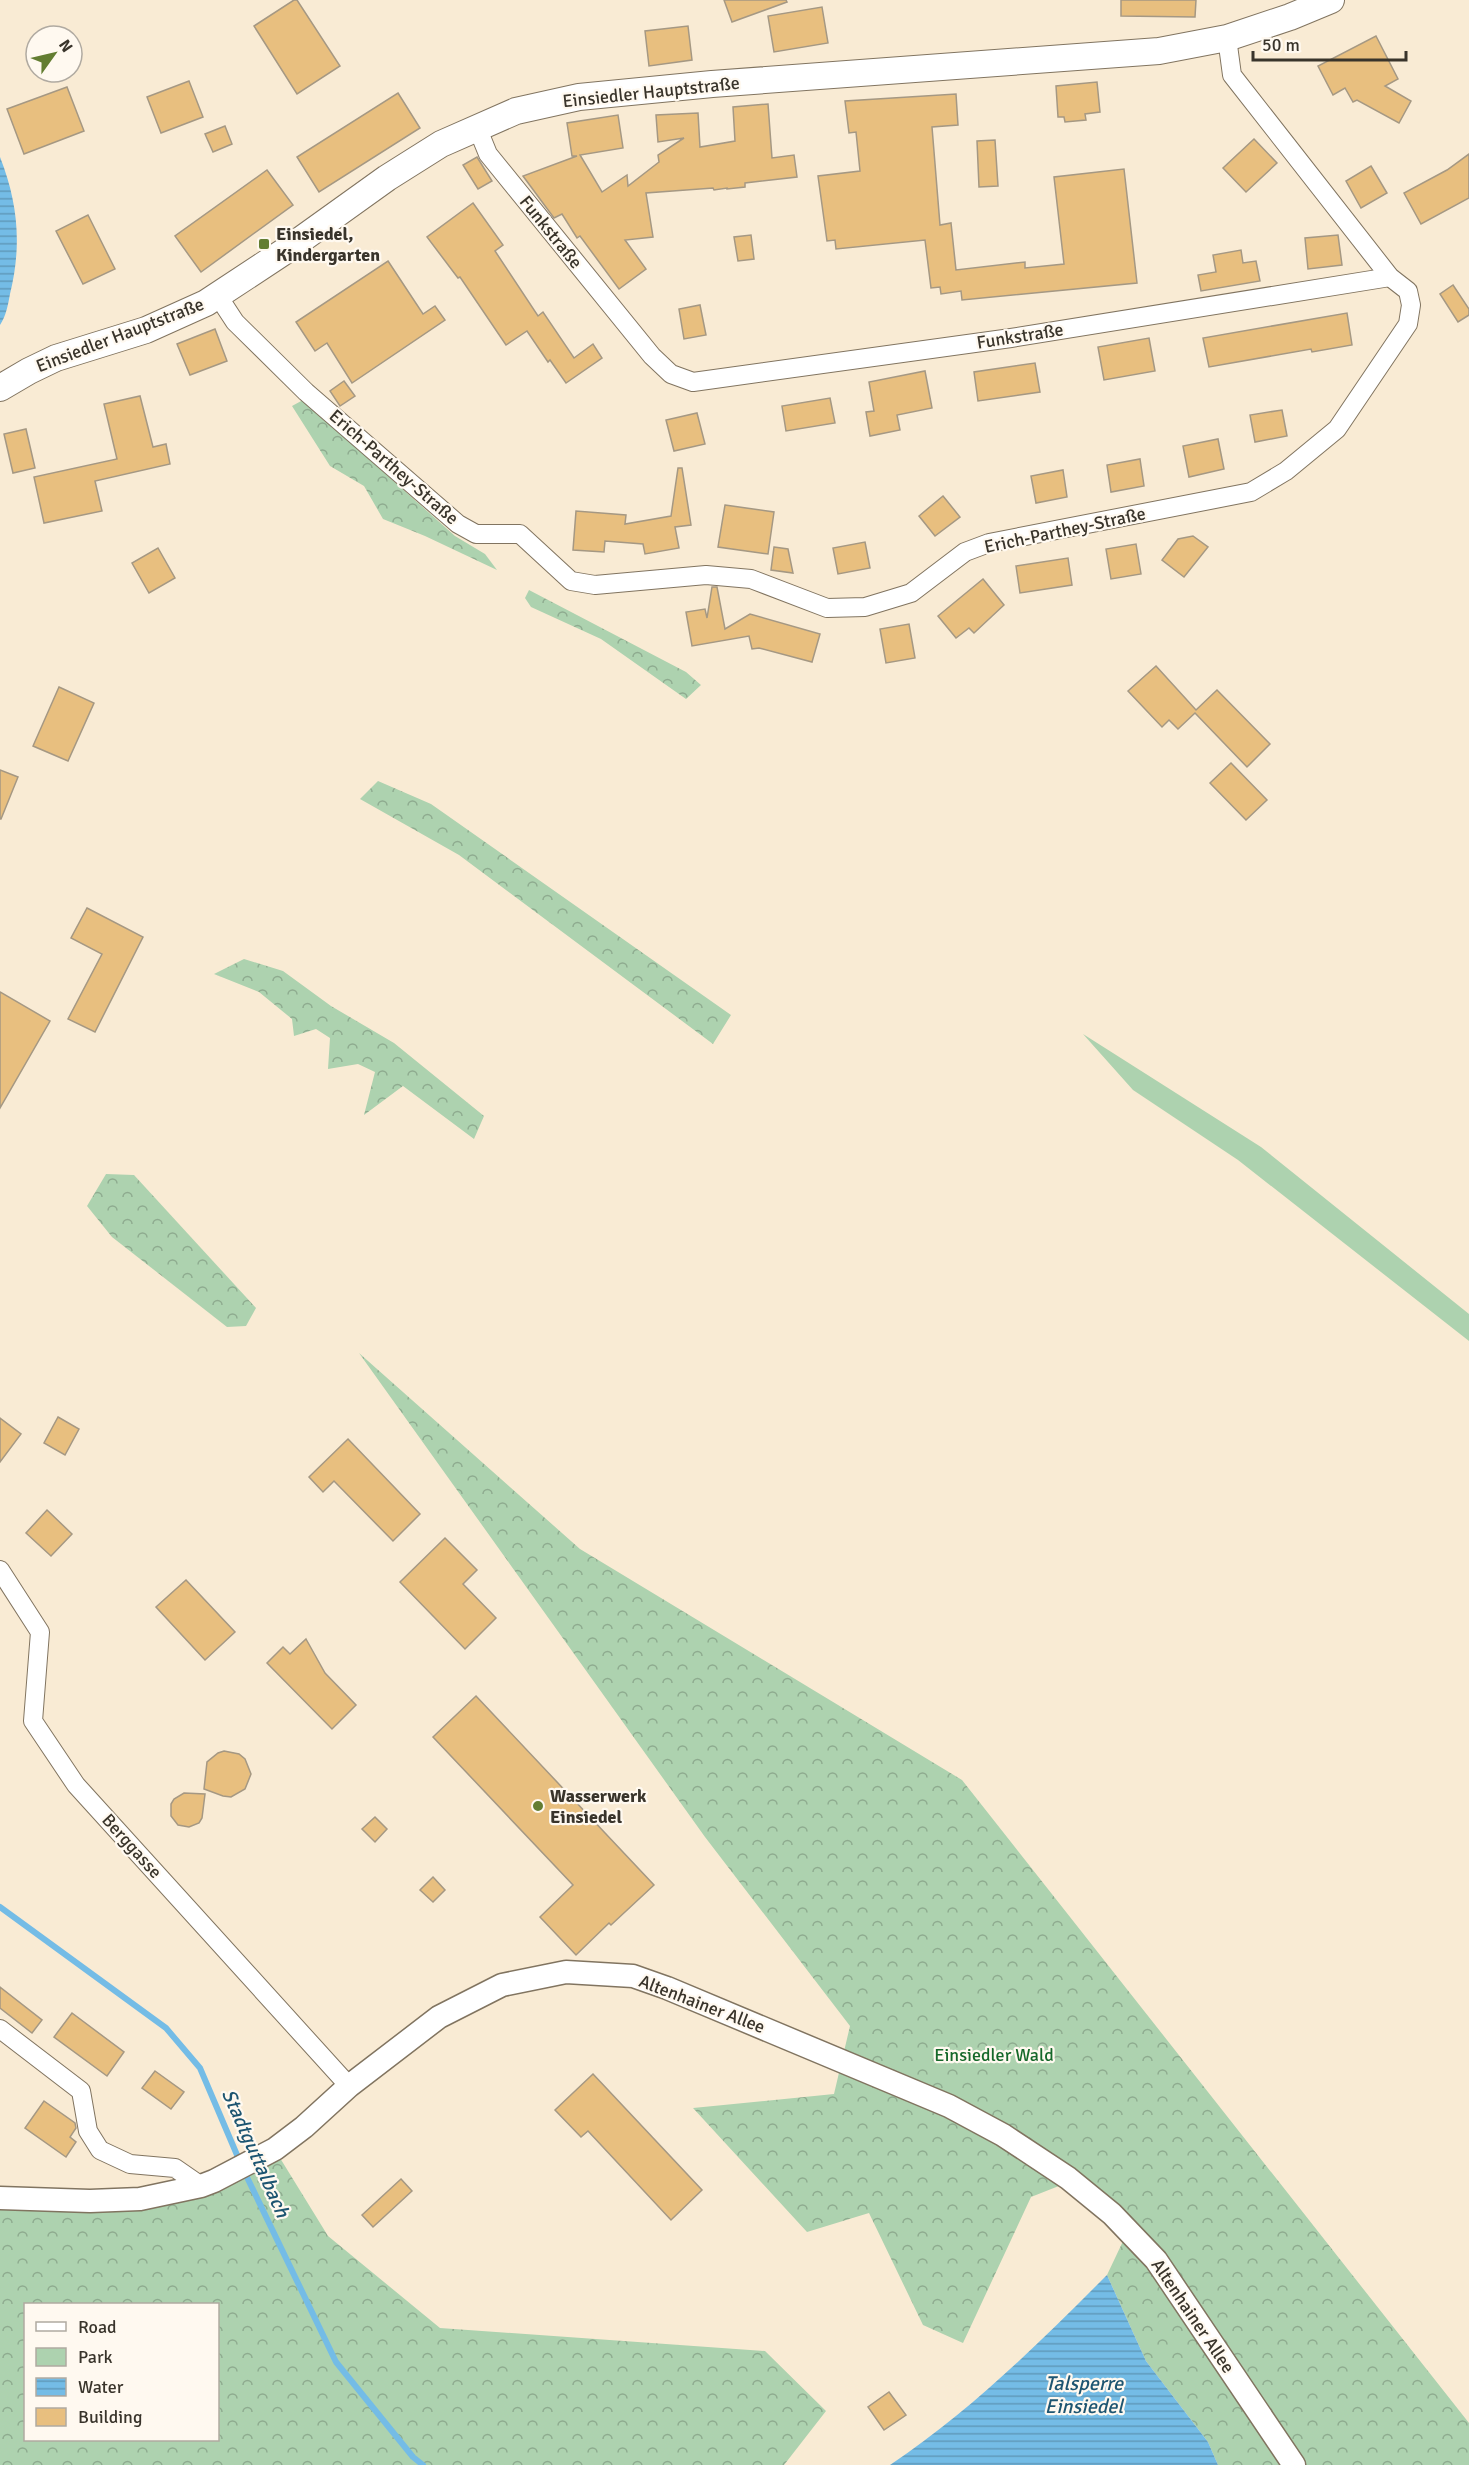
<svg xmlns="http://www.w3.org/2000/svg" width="1469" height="2465" font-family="Signika,sans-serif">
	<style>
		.green { fill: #add2af }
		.forest { fill: url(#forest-crowns); fill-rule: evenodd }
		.water { fill: url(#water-rules) }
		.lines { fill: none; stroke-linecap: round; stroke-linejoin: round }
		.stream { stroke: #74bce6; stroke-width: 6 }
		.building { fill: #e8bf7f; stroke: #a59883; stroke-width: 1.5 }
		.minor-casing { stroke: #817460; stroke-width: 20 }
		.tertiary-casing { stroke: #817460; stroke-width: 25 }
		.secondary-casing { stroke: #817460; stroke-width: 28 }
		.minor { stroke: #fff; stroke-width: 18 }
		.tertiary { stroke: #fff; stroke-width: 22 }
		.secondary { stroke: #fff; stroke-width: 26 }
		.poi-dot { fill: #637d31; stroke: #fff9f0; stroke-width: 2 }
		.labels { text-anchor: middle; stroke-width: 4.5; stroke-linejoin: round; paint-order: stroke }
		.street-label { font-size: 18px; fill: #39342b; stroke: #fff9f0 }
		.poi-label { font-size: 18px; font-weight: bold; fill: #39342b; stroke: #fff9f0; text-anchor: start }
		.park-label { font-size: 18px; fill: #156829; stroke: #fff9f0 }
		.water-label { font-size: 20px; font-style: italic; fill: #1d5571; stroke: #fff9f0 }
	</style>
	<defs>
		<pattern id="forest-crowns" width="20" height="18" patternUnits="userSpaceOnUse" patternTransform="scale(1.5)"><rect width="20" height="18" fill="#add2af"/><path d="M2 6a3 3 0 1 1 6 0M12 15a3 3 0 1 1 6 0" fill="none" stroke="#8eab8f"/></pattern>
		<pattern id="water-rules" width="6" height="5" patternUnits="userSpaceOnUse" patternTransform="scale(1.5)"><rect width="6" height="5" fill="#74bce6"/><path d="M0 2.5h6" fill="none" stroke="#609abb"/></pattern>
	</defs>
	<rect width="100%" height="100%" fill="#f9ebd4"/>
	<polygon class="green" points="1083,1034 1261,1147 1469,1314 1469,1341 1238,1160 1133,1090"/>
	<g class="forest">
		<polygon points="303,400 455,536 485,554 497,570 425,536 383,519 364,486 330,466 292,406"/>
		<polygon points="529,590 686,672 701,685 686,699 601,639 531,607 525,598"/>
		<polygon points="378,781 431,804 731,1015 713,1044 459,855 360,799"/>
		<polygon points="244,959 283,971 331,1006 394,1043 484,1116 474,1139 403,1086 364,1115 375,1072 358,1064 328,1069 330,1038 316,1029 294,1036 292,1019 259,992 214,974"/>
		<polygon points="106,1174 134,1175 256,1308 246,1326 227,1327 112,1237 87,1206"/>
		<polygon points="359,1353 580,1549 962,1780 1469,2423 1469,2465 1218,2465 1208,2442 1146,2361 1107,2275 1125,2237 1074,2180 1031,2197 963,2343 923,2325 869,2213 807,2232 693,2108 834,2094 850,2026 705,1837"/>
		<path d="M 280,2158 L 328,2236 L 440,2328 L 765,2351 L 826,2411 L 784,2465 L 0,2465 L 0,2203 L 86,2204 ZM 26,2304 L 218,2304 L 218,2440 L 26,2440 Z"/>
	</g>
	<g class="water">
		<path d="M 0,157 C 18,203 22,245 10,294 C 8,305 6,316 0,325 Z"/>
		<path d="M 1107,2275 L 1146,2361 L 1208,2442 L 1218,2465 L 890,2465 C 971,2411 1039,2343 1107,2275 Z"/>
	</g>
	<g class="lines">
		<g class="stream">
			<polyline points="0,1907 166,2028 200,2068 240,2162"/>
			<polyline points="244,2171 336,2362 413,2457 423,2465"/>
		</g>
	</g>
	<g class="building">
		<polygon points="294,0 297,0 340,66 297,94 254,26"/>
		<polygon points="724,0 786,0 787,2 732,22"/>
		<polygon points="1121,0 1196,0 1195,17 1121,16"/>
		<polygon points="822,7 828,43 774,52 768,16"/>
		<polygon points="688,26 692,60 649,66 645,31"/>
		<polygon points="1376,36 1398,79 1385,86 1411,101 1399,123 1357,100 1353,102 1345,88 1333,95 1318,66"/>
		<polygon points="189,81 203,117 161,133 147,97"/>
		<polygon points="1097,82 1100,112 1085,114 1086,120 1065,122 1064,117 1058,117 1056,86"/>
		<polygon points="67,87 84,131 24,154 7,109"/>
		<polygon points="398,93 420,128 319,192 297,157"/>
		<polygon points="956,94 958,125 932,127 940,225 951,223 956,270 1025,262 1025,268 1064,264 1054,177 1124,169 1137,283 962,300 961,291 941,294 940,287 931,288 925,240 836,249 835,240 827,241 818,176 860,171 856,132 849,133 845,101"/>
		<polygon points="768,104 772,158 794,155 797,177 745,183 745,187 727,189 727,188 714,190 713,188 646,193 653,237 625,240 646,269 619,289 580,236 577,238 562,214 554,218 523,176 577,156 572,156 567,123 618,115 623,148 580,155 602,192 627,175 628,186 659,162 658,155 684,138 658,142 656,115 698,113 700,147 735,141 733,107"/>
		<polygon points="225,126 232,144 213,152 205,134"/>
		<polygon points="1254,139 1277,163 1246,192 1223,168"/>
		<polygon points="995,140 998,186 979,187 977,141"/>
		<polygon points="1469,154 1469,198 1421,224 1404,193 1447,170"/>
		<polygon points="477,157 492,181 478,189 463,165"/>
		<polygon points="1371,166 1387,193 1361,208 1346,181"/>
		<polygon points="267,170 293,205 201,272 175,236"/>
		<polygon points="473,203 503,245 495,251 538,316 543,312 574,358 593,344 602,358 566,383 550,360 548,362 527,331 506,345 460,277 458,278 427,237"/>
		<polygon points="88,215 115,269 83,284 56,231"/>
		<polygon points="751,235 754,259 738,261 734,237"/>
		<polygon points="1338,235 1342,265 1308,269 1305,238"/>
		<polygon points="1241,250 1243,263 1256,261 1260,281 1201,291 1198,275 1216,272 1213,255"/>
		<polygon points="388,261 423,314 435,306 445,320 352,383 327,343 315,351 296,322"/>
		<polygon points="1453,285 1469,309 1469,315 1458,322 1440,294"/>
		<polygon points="700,305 706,335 684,339 679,309"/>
		<polygon points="1347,313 1352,345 1312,352 1311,349 1209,367 1203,338"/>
		<polygon points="215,329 227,361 190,375 177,344"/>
		<polygon points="1149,338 1155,371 1104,380 1098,347"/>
		<polygon points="1035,363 1040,392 978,401 974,372"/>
		<polygon points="925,371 932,408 897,415 900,430 870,436 866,412 874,411 869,382"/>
		<polygon points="344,381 355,396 340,406 330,391"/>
		<polygon points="140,396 153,447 166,444 170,464 95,481 102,511 44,523 34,477 117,459 104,404"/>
		<polygon points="830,398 835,423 786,431 782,406"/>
		<polygon points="1282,410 1287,436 1255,442 1250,415"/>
		<polygon points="697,413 705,444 674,451 666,420"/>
		<polygon points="26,429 35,468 13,473 4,434"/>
		<polygon points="1218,439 1224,469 1189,477 1183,446"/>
		<polygon points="1140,459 1144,486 1111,492 1107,465"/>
		<polygon points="678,468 682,468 691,525 675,527 679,548 645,554 643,544 605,541 604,552 573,550 576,511 626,515 625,524 671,516"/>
		<polygon points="1063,470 1067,497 1036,503 1031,476"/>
		<polygon points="943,496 960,517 935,536 919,516"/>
		<polygon points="725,505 774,512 768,554 718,547"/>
		<polygon points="1193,536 1208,547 1184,577 1162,560 1178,539"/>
		<polygon points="865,542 870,568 838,574 833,548"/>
		<polygon points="1136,544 1141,574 1111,579 1106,549"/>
		<polygon points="774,547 788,549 793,573 771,570"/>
		<polygon points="158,548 175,578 149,593 132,563"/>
		<polygon points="1068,558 1072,585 1020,593 1016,566"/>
		<polygon points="983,579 1004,605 974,633 969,628 956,638 938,616"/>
		<polygon points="712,587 717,587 725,629 750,614 820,634 812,662 759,648 752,649 749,636 692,646 686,612 705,609 707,618"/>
		<polygon points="909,624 915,658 886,663 880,629"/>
		<polygon points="1156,666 1196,710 1217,690 1270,744 1247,767 1195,713 1178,729 1169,720 1162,727 1128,691"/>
		<polygon points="59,687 94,703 68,761 33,746"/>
		<polygon points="1231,763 1267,800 1246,820 1210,783"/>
		<polygon points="0,770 18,777 1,819 0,819"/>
		<polygon points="87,908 143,937 95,1032 68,1019 102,954 71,938"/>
		<polygon points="0,992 50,1021 0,1108"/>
		<polygon points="58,1417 79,1429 65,1455 44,1443"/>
		<polygon points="0,1418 21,1434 0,1462"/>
		<polygon points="348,1439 420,1514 393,1541 334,1481 323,1492 309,1477"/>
		<polygon points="47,1510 72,1534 51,1556 26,1533"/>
		<polygon points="445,1538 477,1570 463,1584 496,1618 465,1649 400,1582"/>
		<polygon points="186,1580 235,1632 205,1660 156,1607"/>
		<polygon points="306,1639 325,1673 356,1705 332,1729 267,1663 283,1647 290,1654"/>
		<polygon points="476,1696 654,1885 611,1925 609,1923 576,1955 540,1917 573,1885 433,1737"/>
		<polygon points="224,1751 239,1754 245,1759 251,1774 245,1789 231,1797 223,1796 204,1789 207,1762 218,1753"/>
		<polygon points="184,1793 205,1794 202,1818 199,1823 189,1827 178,1825 171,1816 171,1804 174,1799"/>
		<polygon points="375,1817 387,1829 375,1842 362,1829"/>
		<polygon points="433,1877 445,1890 433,1902 420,1890"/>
		<polygon points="0,1987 42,2020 32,2033 0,2008"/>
		<polygon points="72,2013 124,2052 107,2076 54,2037"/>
		<polygon points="155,2071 184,2092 171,2109 142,2088"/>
		<polygon points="593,2074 702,2190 671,2220 588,2131 581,2137 555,2110"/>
		<polygon points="44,2101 75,2123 76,2128 70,2137 76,2142 66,2157 25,2128"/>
		<polygon points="401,2179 412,2191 373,2227 362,2215"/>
		<polygon points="889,2392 906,2415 884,2430 868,2407"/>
	</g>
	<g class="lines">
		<defs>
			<g id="minor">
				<polyline points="477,127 488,154 652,356 671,374 693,382 1011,338 1390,277"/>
				<polyline points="218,296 235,322 306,392 458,524 476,534 520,534 571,581 595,585 706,575 751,579 827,608 865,607 911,593 965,552 989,543 1251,492 1286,471 1337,429 1408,324 1411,305 1408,291 1390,277 1232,75 1227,38"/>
				<polyline points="0,1570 40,1632 33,1721 76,1785 349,2086"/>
				<polyline points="0,2029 81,2091 88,2131 100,2150 130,2164 175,2168 201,2186"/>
			</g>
			<polyline id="tertiary" points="0,2198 90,2201 140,2199 201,2186 214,2181 275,2149 304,2127 349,2086 439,2017 502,1985 566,1972 633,1976 667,1988 949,2106 1003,2135 1068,2178 1112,2214 1156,2260 1294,2465"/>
			<polyline id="secondary" points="0,388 29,371 56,358 146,330 206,303 288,249 387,178 441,144 516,111 579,97 712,84 1159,51 1227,38 1290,17 1331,0"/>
		</defs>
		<use href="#minor" class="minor-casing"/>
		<use href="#tertiary" class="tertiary-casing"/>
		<use href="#secondary" class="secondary-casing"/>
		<use href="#minor" class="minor"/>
		<use href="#tertiary" class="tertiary"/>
		<use href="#secondary" class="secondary"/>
	</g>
	<g class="poi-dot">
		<rect x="258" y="238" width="12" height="12" rx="3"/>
		<circle cx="538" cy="1806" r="6"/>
	</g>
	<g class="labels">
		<g class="street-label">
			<text transform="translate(651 92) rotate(-6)" y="6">Einsiedler Hauptstraße</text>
			<text transform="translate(551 232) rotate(51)" y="6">Funkstraße</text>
			<text transform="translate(120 335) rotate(-21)" y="6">Einsiedler Hauptstraße</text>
			<text transform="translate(1020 336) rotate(-9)" y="6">Funkstraße</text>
			<text transform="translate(394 467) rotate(41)" y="6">Erich-Parthey-Straße</text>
			<text transform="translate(1065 530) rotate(-12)" y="6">Erich-Parthey-Straße</text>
			<text transform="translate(132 1846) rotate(48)" y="6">Berggasse</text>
			<text transform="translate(702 2004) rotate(21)" y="6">Altenhainer Allee</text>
			<text transform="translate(1193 2316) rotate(56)" y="6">Altenhainer Allee</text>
		</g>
		<g class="poi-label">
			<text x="276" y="240">Einsiedel,<tspan x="276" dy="21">Kindergarten</tspan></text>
			<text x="550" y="1802">Wasserwerk<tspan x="550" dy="21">Einsiedel</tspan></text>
		</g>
		<g class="park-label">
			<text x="994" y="2061">Einsiedler Wald</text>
		</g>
		<g class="water-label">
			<text transform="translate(256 2153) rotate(66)" y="7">Stadtguttalbach</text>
			<text x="1084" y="2390">Talsperre<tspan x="1084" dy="23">Einsiedel</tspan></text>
		</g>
	</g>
	<rect x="24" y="2303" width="195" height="138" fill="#fff9f0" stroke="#b0aaa1" stroke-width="1.5"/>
	<rect x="36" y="2322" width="30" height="9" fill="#ffffff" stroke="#b0aaa1" stroke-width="1.5"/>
	<text x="78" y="2333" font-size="18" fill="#39342b">Road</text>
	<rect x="36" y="2348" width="30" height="18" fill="#add2af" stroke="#b0aaa1" stroke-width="1.5"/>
	<text x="78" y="2363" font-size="18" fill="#39342b">Park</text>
	<rect x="36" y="2378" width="30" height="18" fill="url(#water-rules)" stroke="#b0aaa1" stroke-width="1.5"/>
	<text x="78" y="2393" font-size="18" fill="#39342b">Water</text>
	<rect x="36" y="2408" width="30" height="18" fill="#e8bf7f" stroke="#b0aaa1" stroke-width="1.5"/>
	<text x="78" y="2423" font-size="18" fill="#39342b">Building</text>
	<g transform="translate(54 54) rotate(56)"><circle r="28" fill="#fff9f0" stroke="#b0aaa1" stroke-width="1.5"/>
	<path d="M0-4.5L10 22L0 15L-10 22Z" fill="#637d31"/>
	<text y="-9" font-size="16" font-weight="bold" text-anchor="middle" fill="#39342b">N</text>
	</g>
	<path d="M1253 51v9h153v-9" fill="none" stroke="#39342b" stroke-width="3"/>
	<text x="1262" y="51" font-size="18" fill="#39342b" stroke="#fff9f0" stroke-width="4.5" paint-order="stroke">50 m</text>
</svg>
